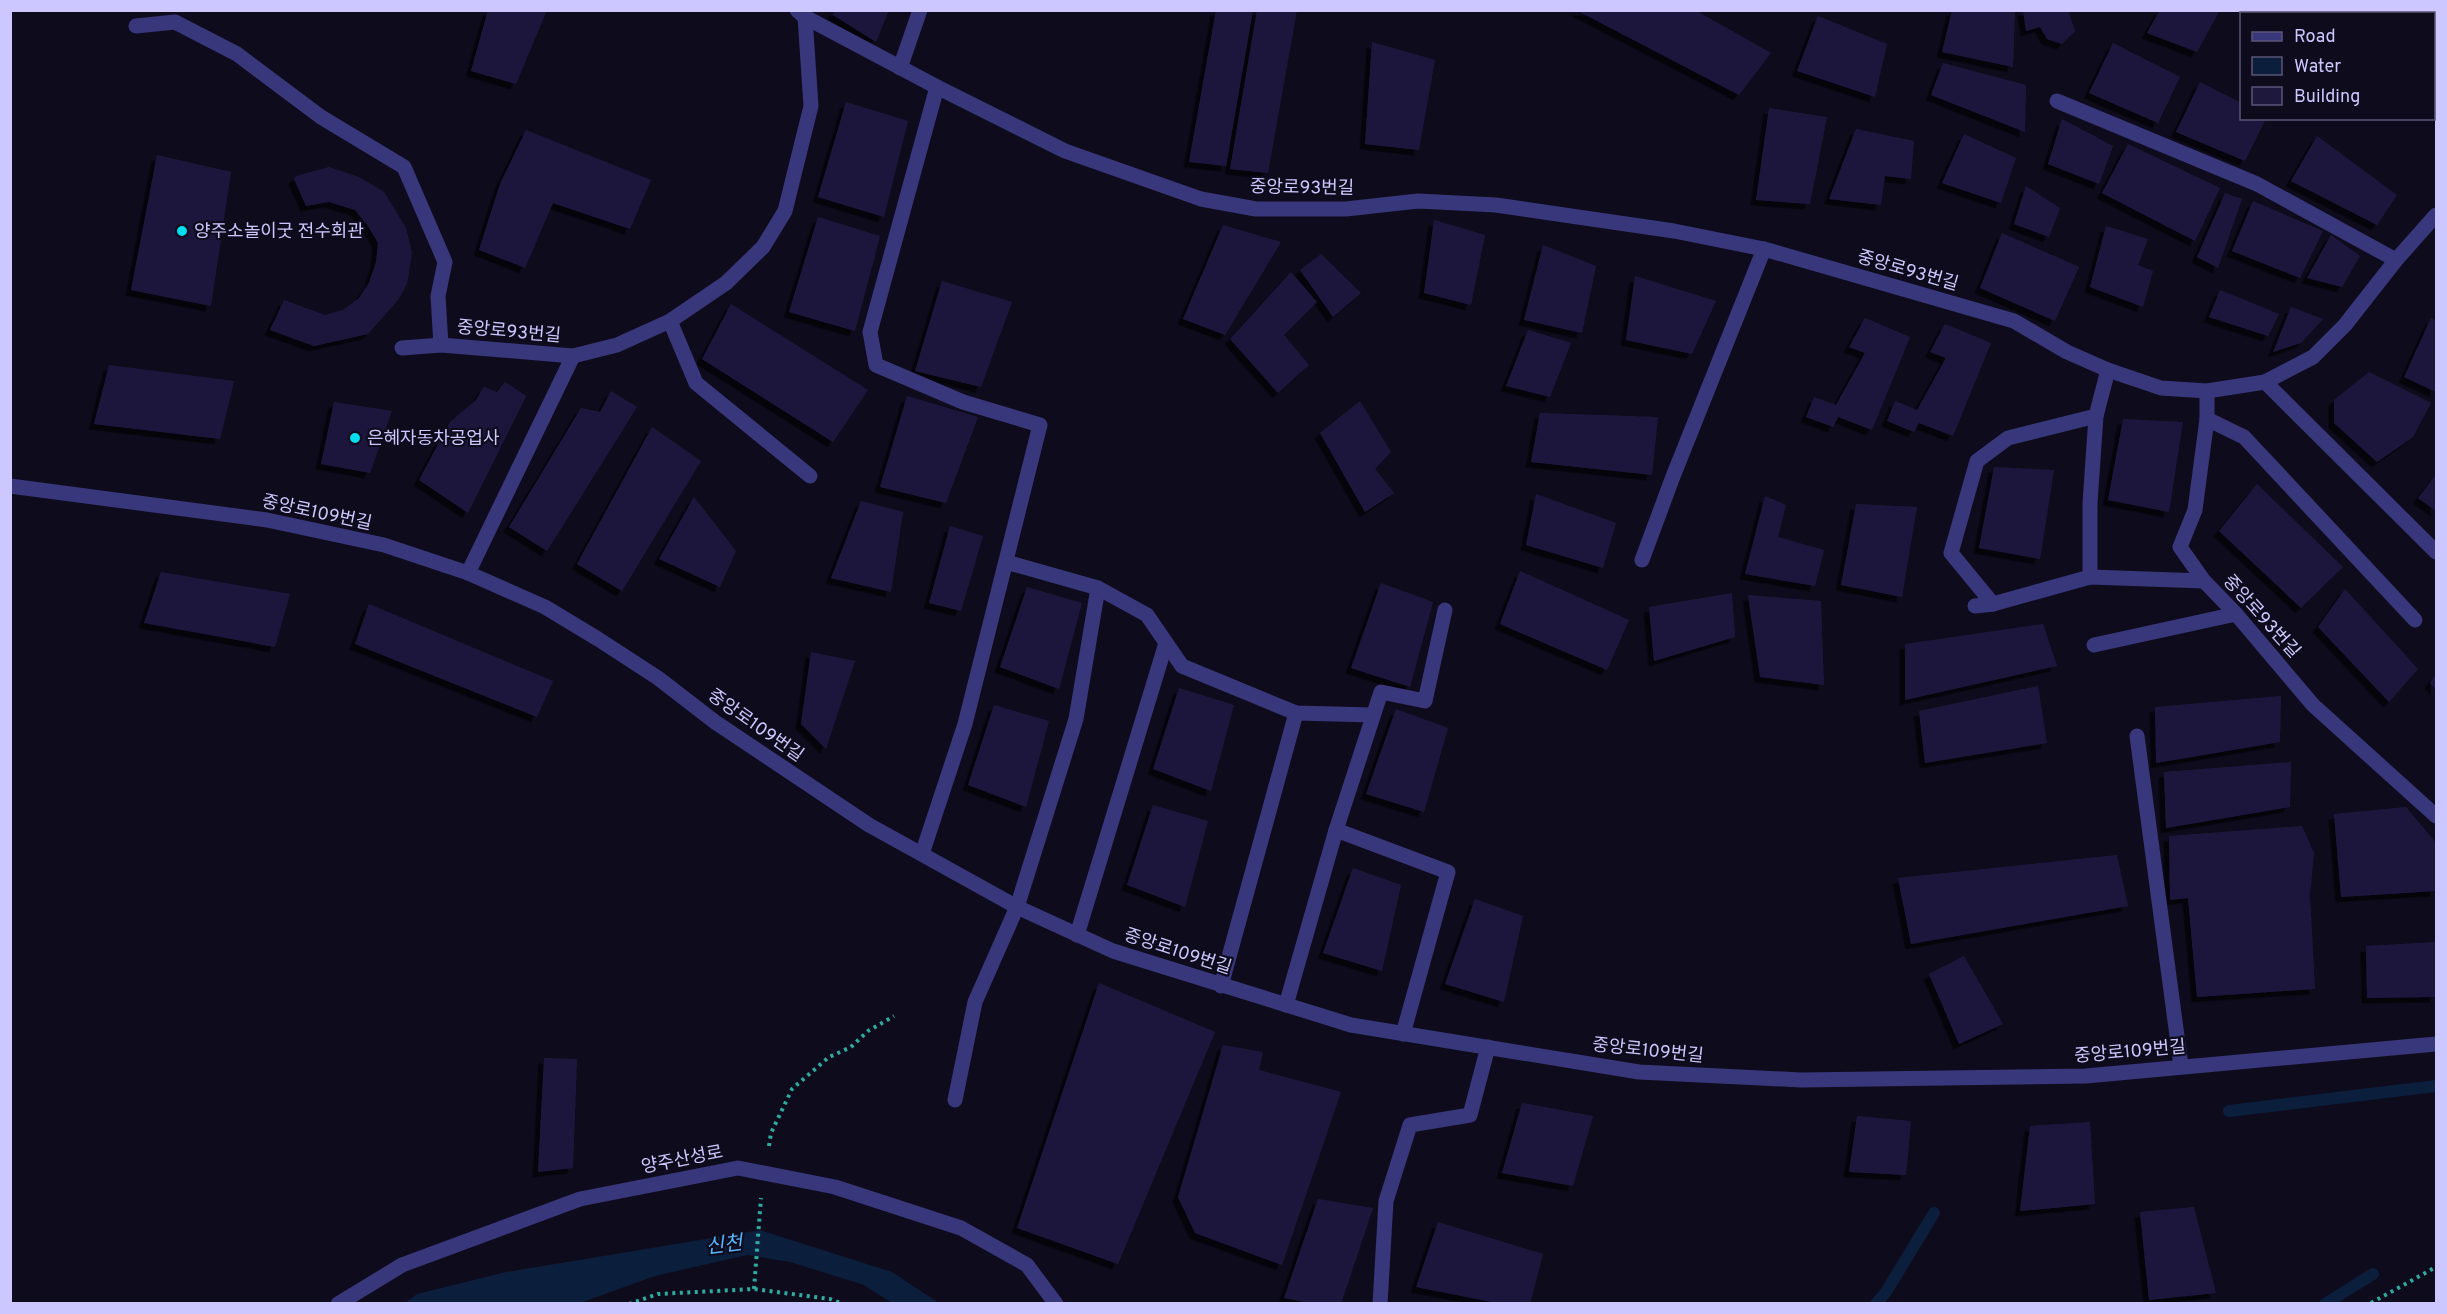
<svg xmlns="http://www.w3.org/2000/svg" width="2447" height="1314" font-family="Overpass,'Noto Sans KR',sans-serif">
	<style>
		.water { fill: #0b1e3c }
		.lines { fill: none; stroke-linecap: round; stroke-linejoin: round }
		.stream { stroke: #0b1e3c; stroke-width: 12 }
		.building { fill: #1e183d; filter: url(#shadow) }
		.path { stroke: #2eaca0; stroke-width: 4; stroke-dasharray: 3 4.5; stroke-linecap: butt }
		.minor { stroke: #38377b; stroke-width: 15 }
		.poi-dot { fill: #03ddee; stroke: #0e0b1c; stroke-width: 2 }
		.labels { text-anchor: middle; stroke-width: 4.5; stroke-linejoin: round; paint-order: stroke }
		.street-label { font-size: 18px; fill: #ccc7fe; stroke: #0e0b1c }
		.poi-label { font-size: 18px; fill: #ccc7fe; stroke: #0e0b1c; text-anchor: start }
		.water-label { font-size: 20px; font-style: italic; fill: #57b5fd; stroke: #0e0b1c }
	</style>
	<defs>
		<filter id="shadow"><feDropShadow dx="-5.5" dy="5.5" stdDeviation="0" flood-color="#0009"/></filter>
	</defs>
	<rect width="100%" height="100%" fill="#0e0b1c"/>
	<polygon class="water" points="760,1230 892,1272 939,1303 892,1303 864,1285 790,1262 747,1255 655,1276 580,1303 405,1303 417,1294 506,1272"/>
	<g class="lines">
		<g class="stream">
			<polyline points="2229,1111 2436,1086"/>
			<polyline points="1876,1304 1886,1292 1934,1213"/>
			<polyline points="2325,1304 2373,1274"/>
		</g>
	</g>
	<g class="building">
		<polygon points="488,10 547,10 516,84 471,71"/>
		<polygon points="835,10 889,10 876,42 833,15"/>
		<polygon points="1216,10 1253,10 1226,166 1189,162"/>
		<polygon points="1257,10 1297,10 1268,173 1230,169"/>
		<polygon points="1576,10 1695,10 1771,53 1739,95"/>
		<polygon points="1952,10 2015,10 2013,67 1942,52"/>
		<polygon points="2023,10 2068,10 2075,31 2062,44 2047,39 2040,27 2026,31"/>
		<polygon points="2160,10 2220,10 2197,52 2147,33"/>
		<polygon points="1818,16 1887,44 1875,97 1797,71"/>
		<polygon points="1372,42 1435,60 1419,150 1365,144"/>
		<polygon points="2113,43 2180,77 2158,123 2089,93"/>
		<polygon points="1943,63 2026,85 2025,132 1931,95"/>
		<polygon points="2200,82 2241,103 2241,118 2266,118 2245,161 2176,132"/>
		<polygon points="846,102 908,121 884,217 818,197"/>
		<polygon points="1769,108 1827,117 1810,204 1756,200"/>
		<polygon points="2062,119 2113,146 2099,184 2048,164"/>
		<polygon points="1856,129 1914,141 1911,179 1885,176 1881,205 1829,199"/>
		<polygon points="526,130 651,180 630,229 553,203 525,268 479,250 500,184"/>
		<polygon points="1964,134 2016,158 2001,203 1942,183"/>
		<polygon points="2317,136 2397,195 2377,225 2291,181"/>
		<polygon points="2128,144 2220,188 2195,241 2102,193"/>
		<polygon points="157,155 231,172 211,306 131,290"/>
		<polygon points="329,167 359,177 384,192 406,228 412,253 407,284 398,300 368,334 314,346 270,330 284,300 325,315 343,310 359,298 369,283 376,262 378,243 368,226 355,210 329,202 306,206 294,179 296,176"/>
		<polygon points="2026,186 2060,208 2049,237 2014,224"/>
		<polygon points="2225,193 2242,199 2218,268 2197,257"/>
		<polygon points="2253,201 2323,231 2300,278 2232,251"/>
		<polygon points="818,217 880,236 855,331 789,312"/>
		<polygon points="1434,220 1485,235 1471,305 1424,293"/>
		<polygon points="1223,225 1281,242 1225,335 1183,319"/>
		<polygon points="2106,226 2148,239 2138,265 2153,271 2143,307 2090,287"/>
		<polygon points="2002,233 2079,267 2055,321 1980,288"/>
		<polygon points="2331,235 2360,256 2342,287 2307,278"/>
		<polygon points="1543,245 1596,266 1582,333 1524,320"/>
		<polygon points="1321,254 1361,293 1333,317 1300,270"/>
		<polygon points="1291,272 1317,302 1284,335 1309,365 1278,393 1230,339"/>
		<polygon points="1635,276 1716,301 1692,354 1626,340"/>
		<polygon points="942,281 1012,302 981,387 915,371"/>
		<polygon points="2220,290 2279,314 2268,336 2209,317"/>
		<polygon points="731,304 868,390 833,442 702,359"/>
		<polygon points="2291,307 2323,319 2301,343 2273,352"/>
		<polygon points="1865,318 1910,337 1872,430 1838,417 1833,427 1806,417 1814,397 1836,405 1865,353 1849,347"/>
		<polygon points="2431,318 2436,321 2436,392 2404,377"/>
		<polygon points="1945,324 1991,343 1953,436 1919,423 1914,432 1887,421 1895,401 1917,410 1946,358 1930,352"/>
		<polygon points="1528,330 1571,343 1550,397 1506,386"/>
		<polygon points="109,365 234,381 220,439 94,424"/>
		<polygon points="2369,372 2431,403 2413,437 2377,462 2334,423 2334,400"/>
		<polygon points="505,382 526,396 468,513 419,480 450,422 475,401 484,387 497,392"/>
		<polygon points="611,391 637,407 547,551 509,527 581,408 600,412"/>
		<polygon points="907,396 978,417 946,503 880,487"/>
		<polygon points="1360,401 1391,452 1375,469 1394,493 1365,512 1320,433"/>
		<polygon points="334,402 392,411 370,473 321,464"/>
		<polygon points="1540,413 1658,417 1652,475 1531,462"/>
		<polygon points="2123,419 2183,422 2169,512 2108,500"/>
		<polygon points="652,427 701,461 622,591 577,564"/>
		<polygon points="1994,467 2054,470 2040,559 1979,548"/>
		<polygon points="2436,475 2436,511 2418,498"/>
		<polygon points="2257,484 2343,567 2301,608 2219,531"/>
		<polygon points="1536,494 1616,523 1603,568 1526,545"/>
		<polygon points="1765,496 1786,505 1778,537 1824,550 1815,586 1745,574"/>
		<polygon points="694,497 736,551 720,587 659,559"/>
		<polygon points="861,501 903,512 891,592 831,578"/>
		<polygon points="1856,504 1917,507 1902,597 1841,585"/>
		<polygon points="950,526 983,536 961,611 929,603"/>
		<polygon points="1520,571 1629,620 1607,670 1500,624"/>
		<polygon points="161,572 290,594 275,647 144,623"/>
		<polygon points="1381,583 1433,602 1410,687 1351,668"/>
		<polygon points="1027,587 1082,603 1059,689 1000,667"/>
		<polygon points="2345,589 2418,669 2389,702 2318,627"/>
		<polygon points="1732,593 1735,637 1654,661 1649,607"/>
		<polygon points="1748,595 1821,601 1824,685 1760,677"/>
		<polygon points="369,604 553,681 537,717 355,644"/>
		<polygon points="2043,624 2057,666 1905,700 1905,644"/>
		<polygon points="811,652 855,661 826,749 801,724"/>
		<polygon points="2436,674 2436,690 2430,683"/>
		<polygon points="2038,686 2047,743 1925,763 1919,711"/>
		<polygon points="1179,688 1234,705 1211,791 1153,769"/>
		<polygon points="2281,696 2280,742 2156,763 2155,707"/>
		<polygon points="994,705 1049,721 1026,807 968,785"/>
		<polygon points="1396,709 1448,728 1424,812 1366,794"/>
		<polygon points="2291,762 2290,807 2166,828 2164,772"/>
		<polygon points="1153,805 1208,821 1185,907 1127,885"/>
		<polygon points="2406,807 2436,843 2436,891 2341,897 2334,814"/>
		<polygon points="2302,826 2314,853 2310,895 2315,989 2197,997 2188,898 2170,900 2169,836"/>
		<polygon points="2117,855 2128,906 1911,944 1898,878"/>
		<polygon points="1353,868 1401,885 1382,971 1323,953"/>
		<polygon points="1475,899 1523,916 1504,1002 1445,984"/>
		<polygon points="2436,942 2436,997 2367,998 2366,946"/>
		<polygon points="1964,956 2003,1024 1959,1044 1929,974"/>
		<polygon points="1099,983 1215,1032 1118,1264 1017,1228"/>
		<polygon points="1223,1045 1263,1052 1259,1070 1341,1092 1282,1265 1195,1233 1178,1197"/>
		<polygon points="544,1058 577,1059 573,1168 538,1172"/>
		<polygon points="1522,1103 1593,1116 1573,1186 1502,1173"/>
		<polygon points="1857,1116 1911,1121 1906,1175 1849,1172"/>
		<polygon points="2090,1122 2095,1204 2020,1211 2030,1126"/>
		<polygon points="1318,1199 1373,1208 1341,1304 1315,1304 1284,1298"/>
		<polygon points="2194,1207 2216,1293 2149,1300 2140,1212"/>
		<polygon points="1438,1222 1543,1254 1530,1304 1502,1304 1416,1287"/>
	</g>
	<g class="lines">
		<g class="path">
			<polyline points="769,1146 771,1133 792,1089 829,1057 851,1047 868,1031 894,1016"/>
			<polyline points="754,1289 761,1198"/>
			<polyline points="2371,1303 2436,1267"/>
			<polyline points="629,1304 658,1294 754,1289 830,1299 843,1304"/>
		</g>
		<g class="minor">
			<polyline points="797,10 805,17 937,87 1065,151 1201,199 1256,209 1346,209 1418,201 1496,205 1674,231 1764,249 2014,321 2067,352 2108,370 2161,388 2207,391 2265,382 2313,357 2345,325 2396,260 2436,215"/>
			<polyline points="2403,10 2406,14"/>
			<polyline points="136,26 175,22 237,54 321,117 404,167 445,262 438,296 441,345 573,356 617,345 670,321 726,283 763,247 785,211 811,106 805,17"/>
			<polyline points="2434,54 2436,58"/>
			<polyline points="900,68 920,10"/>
			<polyline points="2057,101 2257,184 2396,260"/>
			<polyline points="670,321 696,383 810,476"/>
			<polyline points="402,348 441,345"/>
			<polyline points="2265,382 2436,552"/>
			<polyline points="2207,391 2207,419 2195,510 2180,547 2204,581 2236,614 2313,705 2436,816"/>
			<polyline points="2207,419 2244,437 2415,620"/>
			<polyline points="10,486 267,520 384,545 468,573 545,607 598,639 658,678 715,722 869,825 1017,907 1113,951 1351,1025 1639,1072 1801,1080 2086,1076 2436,1044"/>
			<polyline points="1642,560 1672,479 1764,249"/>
			<polyline points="468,573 573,356"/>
			<polyline points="2090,577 2090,503 2096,416 2108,370"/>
			<polyline points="1098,588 1147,615 1182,666 1296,713 1373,715"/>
			<polyline points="1993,604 1951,553 1977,461 2008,438 2096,416"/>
			<polyline points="1975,606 1993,604 2090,577 2204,581"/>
			<polyline points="2094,645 2236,614"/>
			<polyline points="2137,736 2181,1066"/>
			<polyline points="1336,830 1448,872 1403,1034"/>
			<polyline points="922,854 965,724 1040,425 963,402 876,365 870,332 937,87"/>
			<polyline points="1077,935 1166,643"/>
			<polyline points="1221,986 1296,713"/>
			<polyline points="1286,1005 1336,830 1381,692 1425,701 1445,610"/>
			<polyline points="955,1100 975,1002 1017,907 1076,719 1098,588 1006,562"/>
			<polyline points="338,1304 402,1265 580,1199 738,1168 835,1187 961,1228 1027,1265 1056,1304"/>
			<polyline points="1380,1304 1386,1201 1410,1125 1470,1115 1488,1047"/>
		</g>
	</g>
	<g class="poi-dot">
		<circle cx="182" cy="231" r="6"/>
		<circle cx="355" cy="438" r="6"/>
	</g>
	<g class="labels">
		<g class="street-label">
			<text transform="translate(1302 187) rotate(1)" y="6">중앙로93번길</text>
			<text transform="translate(1908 270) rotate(16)" y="6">중앙로93번길</text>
			<text transform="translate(509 331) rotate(5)" y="6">중앙로93번길</text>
			<text transform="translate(317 512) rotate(12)" y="6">중앙로109번길</text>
			<text transform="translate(2262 616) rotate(48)" y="6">중앙로93번길</text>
			<text transform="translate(756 725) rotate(35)" y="6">중앙로109번길</text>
			<text transform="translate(1178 951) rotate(18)" y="6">중앙로109번길</text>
			<text transform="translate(1648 1050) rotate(6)" y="6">중앙로109번길</text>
			<text transform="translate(2130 1051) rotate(-5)" y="6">중앙로109번길</text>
			<text transform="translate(682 1159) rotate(-11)" y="6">양주산성로</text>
		</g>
		<g class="poi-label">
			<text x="194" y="237">양주소놀이굿 전수회관</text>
			<text x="367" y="444">은혜자동차공업사</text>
		</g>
		<g class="water-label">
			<text transform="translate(724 1244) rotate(-7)" y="7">신천</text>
		</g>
	</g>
	<rect width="2447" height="1314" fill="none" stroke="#ccc7fe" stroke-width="24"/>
	<rect x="2240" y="12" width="195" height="108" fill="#0e0b1c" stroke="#5a5676" stroke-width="1.5"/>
	<rect x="2252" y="32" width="30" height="9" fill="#38377b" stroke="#5a5676" stroke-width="1.5"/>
	<text x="2294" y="42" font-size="18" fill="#ccc7fe">Road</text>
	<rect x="2252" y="57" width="30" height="18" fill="#0b1e3c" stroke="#5a5676" stroke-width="1.5"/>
	<text x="2294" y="72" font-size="18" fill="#ccc7fe">Water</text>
	<rect x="2252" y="87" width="30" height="18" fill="#1e183d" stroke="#5a5676" stroke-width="1.5"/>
	<text x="2294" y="102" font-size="18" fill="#ccc7fe">Building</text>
</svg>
